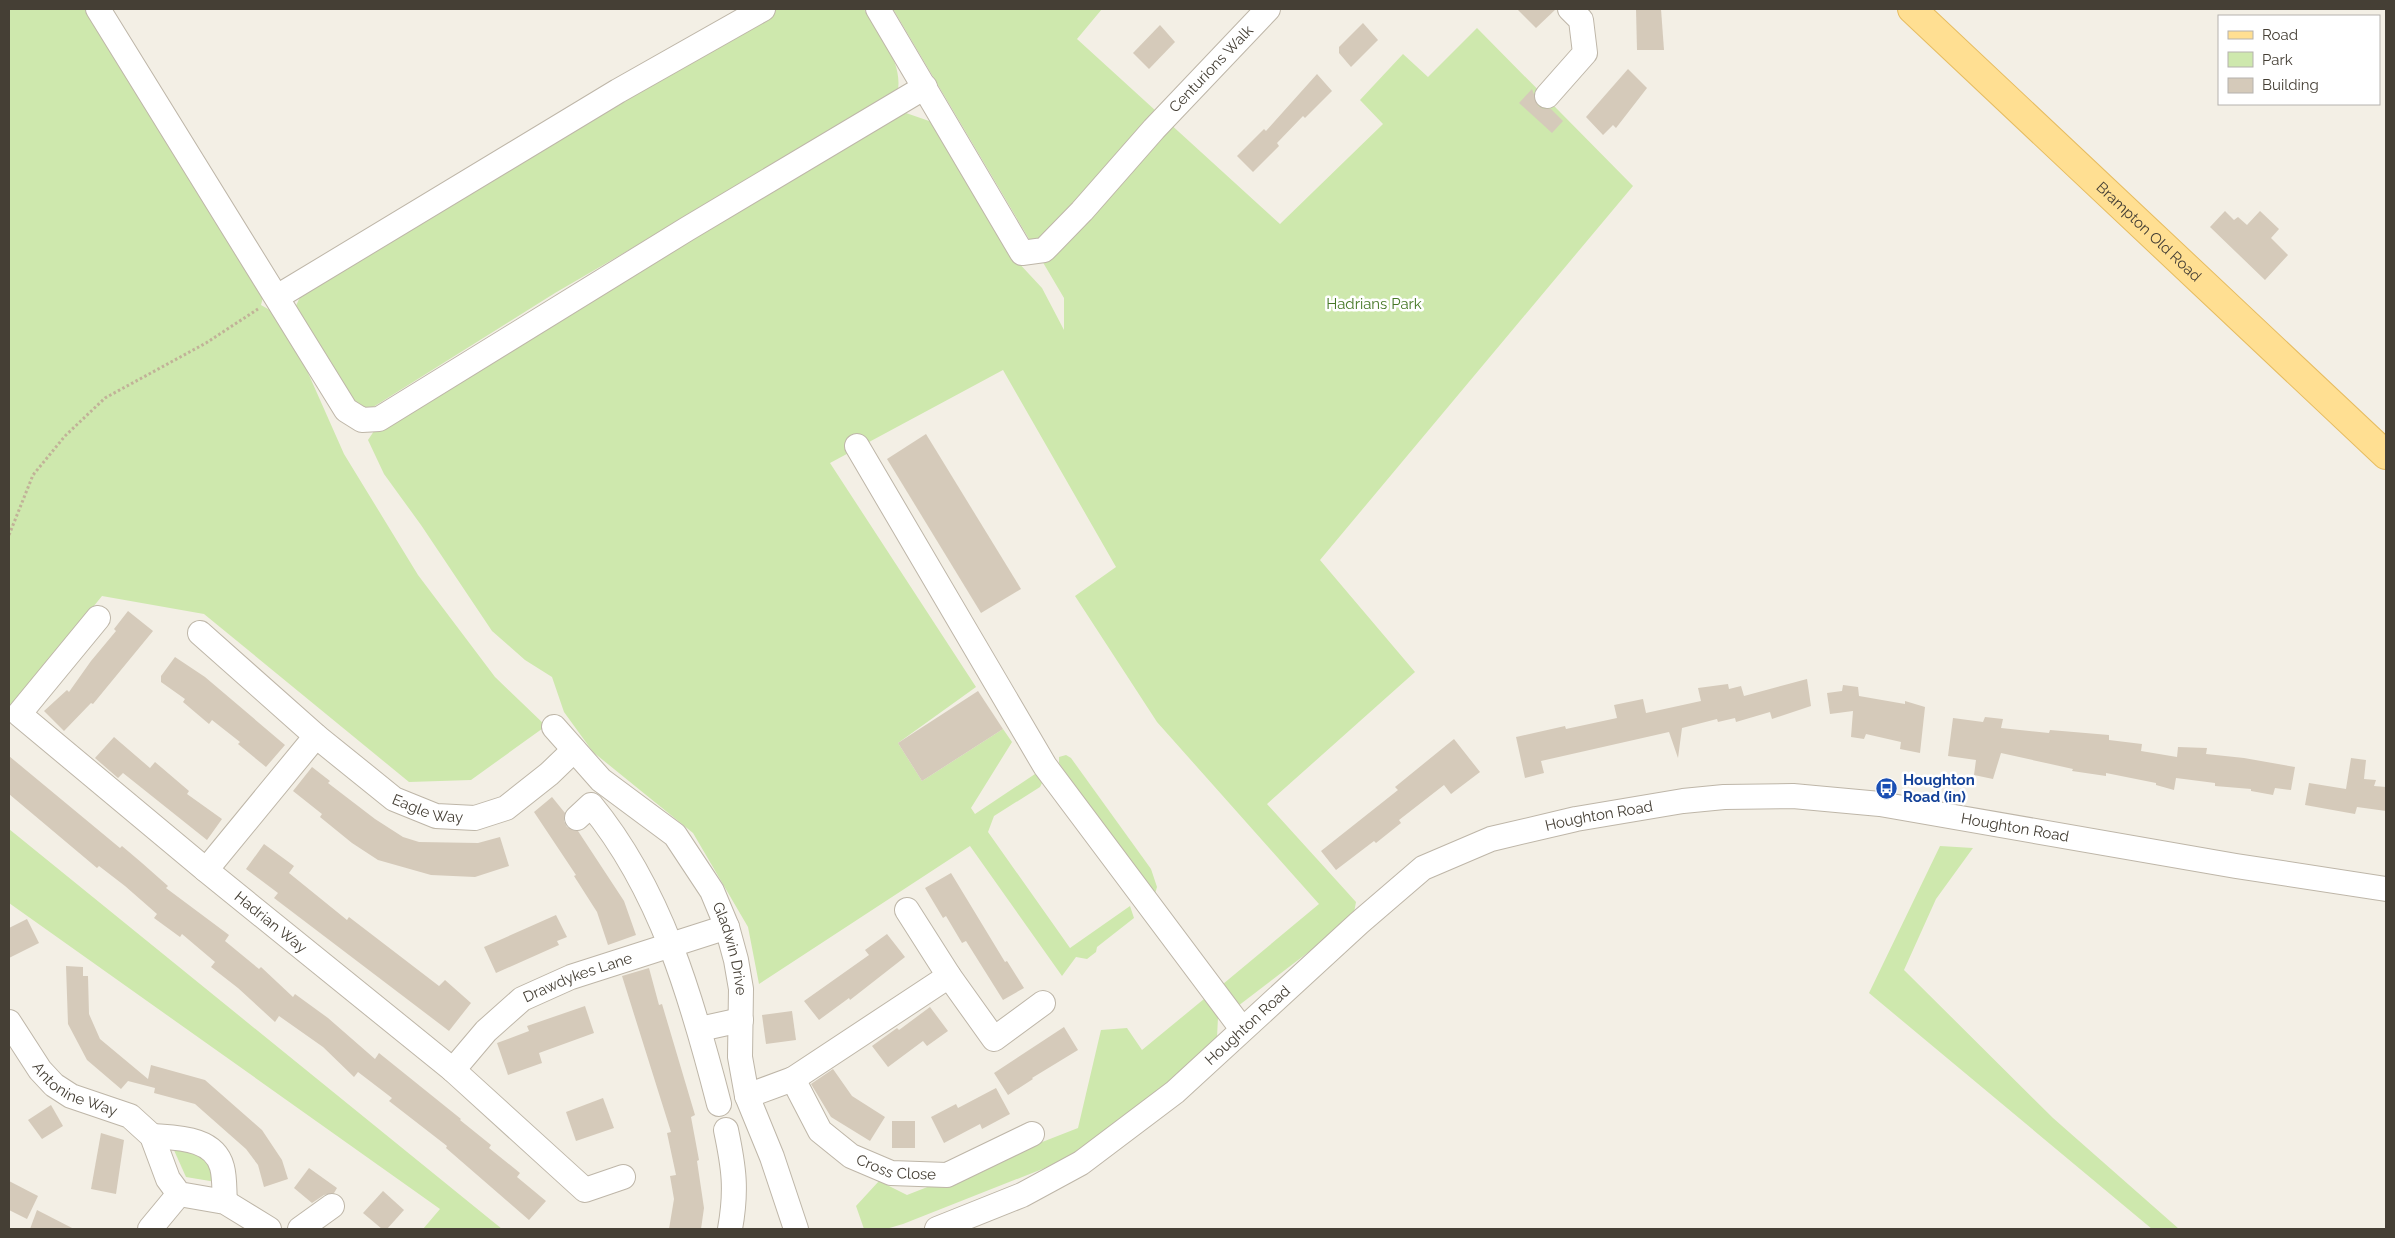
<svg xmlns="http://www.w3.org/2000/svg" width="2395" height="1238" font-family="Raleway,sans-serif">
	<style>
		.green { fill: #cee8ad }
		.building { fill: #d5caba }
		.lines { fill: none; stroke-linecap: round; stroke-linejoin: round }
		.minor-casing { stroke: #beb6a8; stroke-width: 26 }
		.major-casing { stroke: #e6bc60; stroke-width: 30 }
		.path { stroke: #c1b298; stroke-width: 3; stroke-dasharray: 2.5 2.5; stroke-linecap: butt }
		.minor { stroke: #fff; stroke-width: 24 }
		.major { stroke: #ffdf92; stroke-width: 28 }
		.labels { text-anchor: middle; stroke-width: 5; stroke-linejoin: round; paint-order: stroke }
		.street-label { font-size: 15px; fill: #453f35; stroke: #fff }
		.park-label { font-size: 15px; fill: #467827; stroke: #fff }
		.transit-label { font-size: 15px; font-weight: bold; fill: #164399; stroke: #fff; text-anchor: start }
	</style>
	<rect width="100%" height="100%" fill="#f3efe5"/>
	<g class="green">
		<polygon points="9,9 86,9 264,293 261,305 275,313 305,366 344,454 418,575 495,677 546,726 471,780 409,782 204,614 102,596 9,710"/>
		<path d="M 777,9 L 864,9 C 879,34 905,64 897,94 L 555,293 L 370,409 L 358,408 L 294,310 L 300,297 L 310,289 L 631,93 Z"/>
		<polygon points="893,9 1102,9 1077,39 1280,224 1383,124 1360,100 1403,54 1428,77 1477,28 1633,186 1320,560 1415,672 1267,804 1356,902 1353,918 1238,1006 1217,989 1319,904 1157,722 1075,596 1116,567 1003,370 830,463 976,687 898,743 922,781 1003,729 1012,742 971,808 975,814 1035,774 1043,781 1040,787 994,816 988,832 1070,948 1130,906 1134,918 1097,947 1096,952 1087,959 1076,957 1062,976 970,846 759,984 748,927 693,833 593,752 564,712 552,677 525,660 492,631 421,525 384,474 368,440 374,431 525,337 887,120 906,113 932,122 1015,259 1042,288 1064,330 1064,298"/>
		<polygon points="1066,755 1071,758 1151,869 1157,887 1153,900 1059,763 1059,757"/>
		<polygon points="9,829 502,1229 423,1229 440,1209 9,903"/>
		<polygon points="1940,846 1973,848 1936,899 1904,970 2053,1118 2179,1229 2152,1229 1869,993"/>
		<polygon points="1204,999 1218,1017 1217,1038 1138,1116 1060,1162 903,1224 886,1229 864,1229 856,1206 879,1181 907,1195 1078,1128 1101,1030 1127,1028 1142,1050"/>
		<polygon points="173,1148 203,1154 216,1182 186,1177"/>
	</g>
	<g class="building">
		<polygon points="1517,9 1556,9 1536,28"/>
		<polygon points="1636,9 1661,9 1664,50 1637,50"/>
		<polygon points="1363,23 1378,40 1351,67 1339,53 1339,47"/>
		<polygon points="1160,25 1175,42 1149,69 1133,53"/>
		<polygon points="1628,69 1647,88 1616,128 1613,125 1603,135 1586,117"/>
		<polygon points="1317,74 1332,91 1305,118 1303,116 1277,143 1279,146 1253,172 1237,156 1264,129 1266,131"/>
		<polygon points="1532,89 1538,106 1544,109 1551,109 1563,121 1552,133 1519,103"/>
		<polygon points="2225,211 2234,220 2238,217 2247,225 2260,211 2279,229 2271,238 2288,255 2265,280 2210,227"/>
		<polygon points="926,434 1021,589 981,613 887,459"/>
		<polygon points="128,611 153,631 93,704 91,703 64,731 44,711 67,690 69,692 91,661 116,631 114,629"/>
		<polygon points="175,657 205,677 285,745 266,767 238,744 240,742 212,720 209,724 183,702 185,699 161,682 161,676"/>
		<polygon points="1807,679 1811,706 1772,719 1770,712 1736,722 1735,718 1718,722 1717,719 1682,728 1678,758 1669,732 1541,761 1544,773 1525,778 1516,737 1565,726 1566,729 1617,718 1614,705 1643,699 1646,713 1701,701 1698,688 1728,684 1729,689 1741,686 1744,696"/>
		<polygon points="1843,685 1858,687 1859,696 1905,704 1905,701 1925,707 1920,753 1900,749 1901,742 1866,734 1864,739 1851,737 1853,711 1830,714 1827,693 1842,691"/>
		<polygon points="978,691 1003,729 922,781 898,743"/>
		<polygon points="1985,717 2003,719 2001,728 2049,733 2050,730 2109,735 2109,740 2142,744 2141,751 2177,757 2178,747 2207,748 2206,754 2244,758 2295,767 2291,790 2275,788 2273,795 2251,791 2251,789 2215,786 2215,783 2176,778 2174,790 2156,785 2156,783 2106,773 2106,776 2072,771 2073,769 2001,753 1993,779 1974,775 1976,760 1948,756 1953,718 1983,722"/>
		<polygon points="114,737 150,768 155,762 189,791 187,794 222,819 207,840 123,773 118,778 95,758"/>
		<polygon points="1454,739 1480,772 1451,794 1444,785 1399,820 1401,823 1376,843 1374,841 1336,870 1321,851 1398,790 1395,787"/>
		<polygon points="9,756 120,848 122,846 142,863 168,886 166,888 229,935 225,941 259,969 261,967 293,997 295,994 328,1018 375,1059 379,1053 461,1119 460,1120 491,1145 489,1148 520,1173 517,1177 546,1201 529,1220 446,1148 447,1146 389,1101 392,1098 358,1072 354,1077 323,1047 279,1016 275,1022 238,988 211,967 215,962 182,934 180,937 154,918 157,914 125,886 99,866 97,868 9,794"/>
		<polygon points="2351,758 2366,760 2364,779 2376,780 2374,786 2386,787 2386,811 2357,807 2355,814 2305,805 2309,783 2346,789"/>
		<polygon points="312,767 330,781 328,783 375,819 403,837 419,842 478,843 500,837 509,866 475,877 431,875 378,860 352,843 320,817 322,814 293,791"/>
		<polygon points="552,797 565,813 564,821 567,827 578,831 624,901 636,935 608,945 597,912 574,876 576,875 534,812"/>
		<polygon points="264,844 294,866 289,873 347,920 349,917 439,986 445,980 471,1003 449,1031 274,898 278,893 246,869"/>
		<polygon points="951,873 1005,962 1007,961 1024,988 1003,1000 966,941 962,943 946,916 943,918 925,888"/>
		<polygon points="556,915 567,937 557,941 559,945 496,973 484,947"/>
		<polygon points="27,919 39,943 9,958 9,928"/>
		<polygon points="887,934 905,957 850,1000 849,998 819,1020 804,1001 869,955 865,950"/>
		<polygon points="66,966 83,967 83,976 88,976 89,1014 100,1039 148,1079 151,1065 205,1080 262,1130 282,1160 288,1179 264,1187 258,1165 246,1149 195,1104 154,1093 155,1088 128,1081 121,1089 87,1060 68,1024"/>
		<polygon points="649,968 659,1005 662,1004 695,1115 691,1117 699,1160 697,1161 704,1208 701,1229 669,1229 674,1199 670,1176 676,1175 667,1133 671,1132 622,976"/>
		<polygon points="585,1006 594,1033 539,1053 542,1063 508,1075 497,1043 529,1031 527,1026"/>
		<polygon points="930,1007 948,1031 927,1046 923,1041 888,1067 872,1046 897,1028 899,1030"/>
		<polygon points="792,1011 796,1040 766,1044 762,1015"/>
		<polygon points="1064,1027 1078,1050 1032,1078 1033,1079 1008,1095 994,1073"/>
		<polygon points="833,1069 852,1096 885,1117 870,1141 831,1117 811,1084"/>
		<polygon points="996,1088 1010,1114 982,1129 980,1124 944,1143 931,1117 956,1104 958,1108"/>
		<polygon points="603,1098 614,1128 576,1141 566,1112"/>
		<polygon points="51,1105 63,1126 42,1139 28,1120"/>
		<rect x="892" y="1121" width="23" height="27"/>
		<polygon points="101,1133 124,1140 116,1194 91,1189"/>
		<polygon points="309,1168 337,1188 334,1193 324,1195 312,1203 294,1188"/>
		<polygon points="9,1181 38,1196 27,1219 9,1210"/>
		<polygon points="383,1191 404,1210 387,1229 382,1229 363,1213"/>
		<polygon points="37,1210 74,1229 30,1229"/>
	</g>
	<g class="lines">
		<defs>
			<g id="minor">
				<polyline points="98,9 346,410 362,420 379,419 687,229 925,87"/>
				<path id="s1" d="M 878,9 L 1022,253 L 1044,250 L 1082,211 L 1154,129 L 1268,9"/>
				<polyline points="1547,96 1585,53 1581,20 1570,9"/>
				<polyline points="277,297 618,91 763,9"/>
				<polyline points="857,446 1045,766 1242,1029"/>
				<path id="s2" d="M 98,618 L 19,714 L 206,870 L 453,1070 L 585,1190 L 623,1177"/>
				<path id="s3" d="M 200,633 L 316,736 L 394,799 L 436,816 L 475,818 L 506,808 L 549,774 L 574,750"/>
				<path id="s4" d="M 554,727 L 601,780 L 675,835 L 712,891 L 727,927 L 736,960 L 741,989 L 740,1057 L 747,1096 L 772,1157 L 796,1229"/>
				<path d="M 577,818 L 591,805 C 661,890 692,999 719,1104"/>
				<polyline points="206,870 316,736"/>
				<polyline points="907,910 949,976 994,1039 1043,1003"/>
				<path id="s5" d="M 9,1022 L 40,1070 L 54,1085 L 71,1096 L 130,1116 L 152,1136 L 168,1179 L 179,1194 L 225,1202 L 269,1229"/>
				<polyline points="700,1029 741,1020"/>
				<path id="s6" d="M 453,1070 L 486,1031 L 522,999 L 571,977 L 727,927"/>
				<path id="s7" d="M 793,1079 L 820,1131 L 851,1156 L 891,1173 L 947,1175 L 1032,1134"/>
				<polyline points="747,1096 793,1079 949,976"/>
				<path d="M 726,1130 C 734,1168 737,1190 730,1229"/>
				<path d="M 152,1136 C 176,1138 214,1137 222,1167 C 225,1178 224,1191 225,1202"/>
				<polyline points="150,1229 179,1194"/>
				<polyline points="300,1229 332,1206"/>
				<path id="s8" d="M 937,1229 L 1022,1195 L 1081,1163 L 1175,1092 L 1359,923 L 1423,868 L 1491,839 L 1576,819 L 1683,801 L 1724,797 L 1793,796 L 1880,804 L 2236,866 L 2386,889"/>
			</g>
			<g id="major">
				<path id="s9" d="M 1912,9 L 2386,455"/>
			</g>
		</defs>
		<use href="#minor" class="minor-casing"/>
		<use href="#major" class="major-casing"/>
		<polyline class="path" points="9,535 33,475 65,436 105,398 206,343 258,309"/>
		<use href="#minor" class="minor"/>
		<use href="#major" class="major"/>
	</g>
	<defs>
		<symbol id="bus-disc" viewBox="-11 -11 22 22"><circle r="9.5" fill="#1a4fb4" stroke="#fff"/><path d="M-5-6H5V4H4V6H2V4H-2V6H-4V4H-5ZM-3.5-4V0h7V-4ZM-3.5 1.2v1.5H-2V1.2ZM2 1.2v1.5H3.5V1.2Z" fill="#fff"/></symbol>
	</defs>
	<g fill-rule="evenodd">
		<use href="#bus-disc" x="1874" y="776" width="25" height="25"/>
	</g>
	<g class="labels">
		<g class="street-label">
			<text dy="5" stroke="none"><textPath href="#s1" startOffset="552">Centurions Walk</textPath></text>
			<text dy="5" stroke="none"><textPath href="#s9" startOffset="325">Brampton Old Road</textPath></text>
			<text dy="5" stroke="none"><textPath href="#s3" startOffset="291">Eagle Way</textPath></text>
			<text dy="5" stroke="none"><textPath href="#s8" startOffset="795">Houghton Road</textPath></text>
			<text dy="5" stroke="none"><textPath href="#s8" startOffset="1215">Houghton Road</textPath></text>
			<text dy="5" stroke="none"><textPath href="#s2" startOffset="451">Hadrian Way</textPath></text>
			<text dy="5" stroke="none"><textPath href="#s4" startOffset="291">Gladwin Drive</textPath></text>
			<text dy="5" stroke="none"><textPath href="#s6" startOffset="159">Drawdykes Lane</textPath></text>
			<text dy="5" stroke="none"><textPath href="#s8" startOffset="375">Houghton Road</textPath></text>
			<text dy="5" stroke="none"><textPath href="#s5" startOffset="98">Antonine Way</textPath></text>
			<text dy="5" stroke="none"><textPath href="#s7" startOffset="146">Cross Close</textPath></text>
		</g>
		<g class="park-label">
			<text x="1374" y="309">Hadrians Park</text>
		</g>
		<g class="transit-label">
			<text x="1903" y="785">Houghton<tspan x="1903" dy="17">Road (in)</tspan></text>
		</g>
	</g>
	<rect width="2395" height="1238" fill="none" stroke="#453f35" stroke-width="20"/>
	<rect x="2218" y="15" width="162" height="90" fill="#ffffff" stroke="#b5b2ae"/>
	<rect x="2228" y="31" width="25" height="8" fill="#ffdf92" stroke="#b5b2ae"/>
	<text x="2262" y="40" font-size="15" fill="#453f35">Road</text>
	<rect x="2228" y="52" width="25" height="15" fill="#cee8ad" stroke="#b5b2ae"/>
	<text x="2262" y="65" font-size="15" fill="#453f35">Park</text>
	<rect x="2228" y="78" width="25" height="15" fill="#d5caba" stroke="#b5b2ae"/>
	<text x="2262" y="90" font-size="15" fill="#453f35">Building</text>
</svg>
